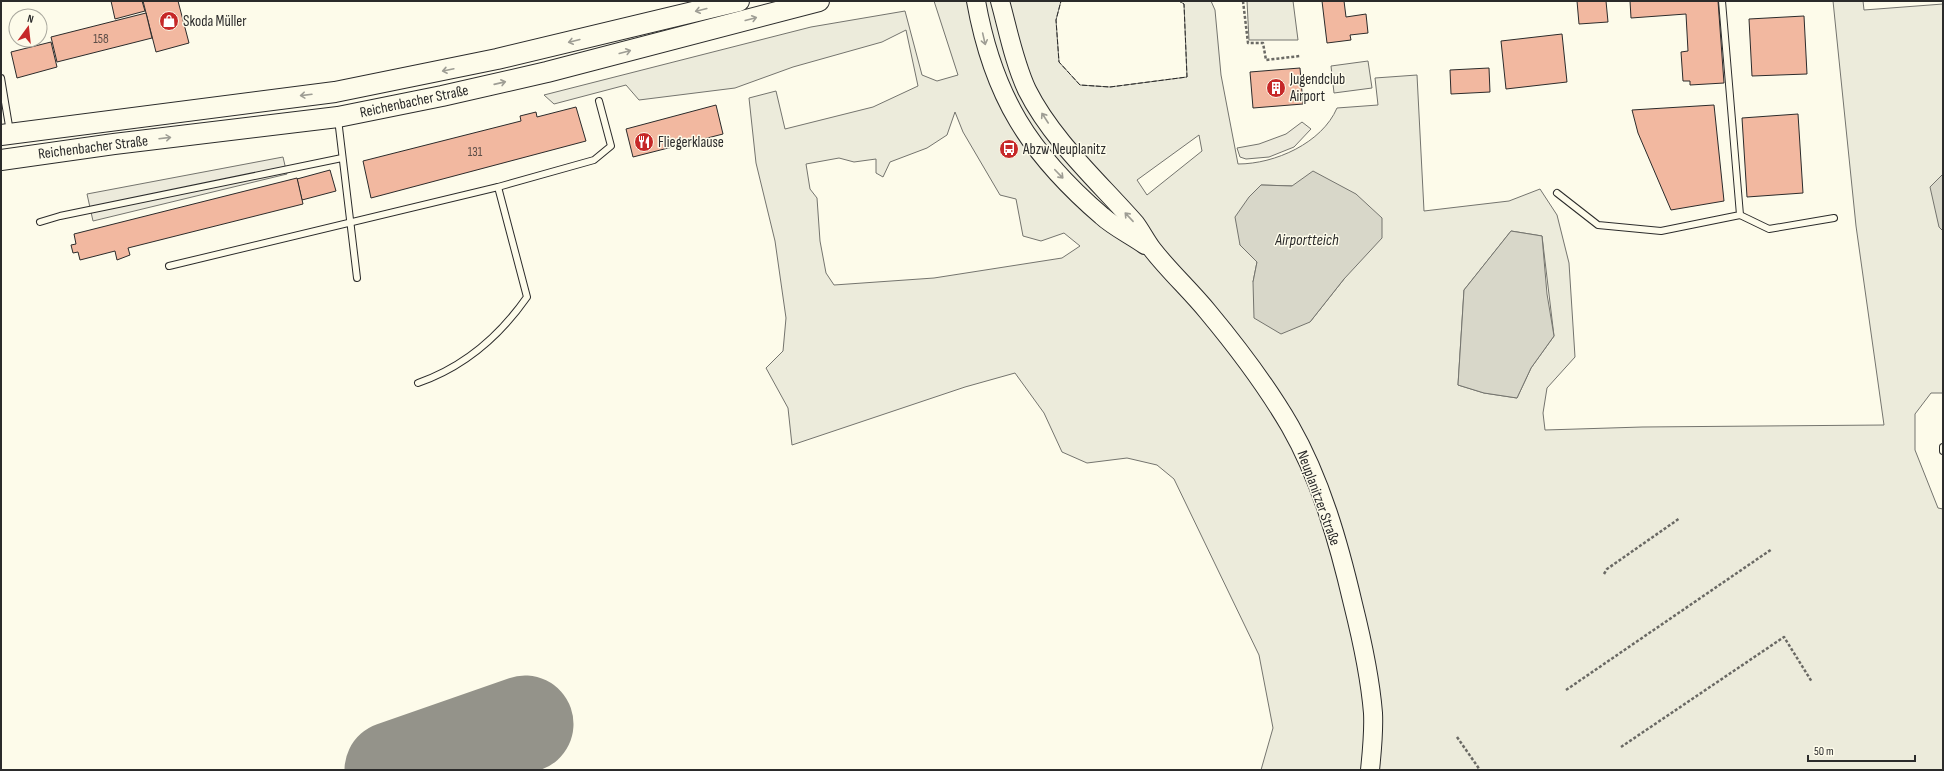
<svg xmlns="http://www.w3.org/2000/svg" width="1944" height="771" font-family="'Sofia Sans Condensed',sans-serif">
	<style>
		.green { fill: #ecebdb; stroke: #74746e; fill-rule: evenodd }
		.parking { fill: #eceadb; stroke: #74746e }
		.water { fill: #d8d7c9; stroke: #74746e }
		.lines { fill: none; stroke-linecap: round; stroke-linejoin: round }
		.runway { stroke: #94938a; stroke-width: 97 }
		.building { fill: #f2b8a0; stroke: #2b2b2b }
		.service-casing { stroke: #2b2b2b; stroke-width: 8 }
		.secondary-casing { stroke: #2b2b2b; stroke-width: 20 }
		.primary-casing { stroke: #2b2b2b; stroke-width: 22 }
		.path { stroke: #6a6964; stroke-width: 2.5; stroke-dasharray: 3 2; stroke-linecap: butt }
		.service { stroke: #fdfbea; stroke-width: 6 }
		.secondary { stroke: #fdfbea; stroke-width: 18 }
		.primary { stroke: #fdfbea; stroke-width: 20 }
		.fence { stroke: #2b2b2b; stroke-width: 1; stroke-dasharray: 5 2; stroke-linecap: butt }
		.oneway { stroke: #9e9d94 }
		.labels { text-anchor: middle; stroke-width: 3; stroke-linejoin: round; paint-order: stroke }
		.number-label { font-size: 13px; fill: #5d4e48 }
		.poi-label { font-size: 15px; fill: #2b2b2b; stroke: #fdfbea; text-anchor: start }
		.street-label { font-size: 15px; fill: #2b2b2b; stroke: #fdfbea }
		.water-label { font-size: 16px; font-style: italic; fill: #2b2b2b; stroke: #fdfbea }
	</style>
	<rect width="100%" height="100%" fill="#fdfbea"/>
	<g class="green">
		<path d="M 934,1 L 1064,1 L 1061,1 L 1056,20 L 1059,62 L 1080,85 L 1110,87 L 1187,77 L 1184,4 L 1179,1 L 1211,1 L 1215,10 L 1221,75 L 1238,164 C 1275,164 1322,143 1337,108 L 1378,105 L 1375,78 L 1417,75 L 1424,211 L 1509,201 L 1540,189 L 1557,215 L 1569,263 L 1575,357 L 1547,388 L 1543,413 L 1545,430 L 1642,427 L 1884,425 L 1856,226 L 1833,1 L 1863,1 L 1864,10 L 1943,4 L 1943,393 L 1931,393 L 1915,414 L 1915,450 L 1938,508 L 1943,509 L 1943,770 L 1261,770 L 1273,728 L 1259,655 L 1174,479 L 1157,465 L 1127,458 L 1087,463 L 1062,452 L 1044,413 L 1015,373 L 965,387 L 792,445 L 788,408 L 766,368 L 783,351 L 786,318 L 775,241 L 756,163 L 749,98 L 776,91 L 785,129 L 873,107 L 918,86 L 906,30 L 882,42 L 793,67 L 735,88 L 639,100 L 626,85 L 554,104 L 544,95 L 811,27 L 905,11 L 922,75 L 937,81 L 958,75 ZM 955,112 L 963,132 L 1000,195 L 1016,199 L 1023,236 L 1041,241 L 1064,233 L 1080,246 L 1062,258 L 934,278 L 834,285 L 826,273 L 820,241 L 817,198 L 810,189 L 806,164 L 839,158 L 854,162 L 876,159 L 876,173 L 883,177 L 890,162 L 927,148 L 947,135 ZM 1199,135 L 1202,151 L 1147,195 L 1137,180 ZM 1261,185 L 1292,186 L 1344,279 L 1310,322 L 1253,282 L 1257,262 L 1240,245 ZM 1511,231 L 1542,236 L 1554,336 L 1531,368 L 1517,398 L 1484,393 L 1458,385 L 1464,290 Z"/>
		<polygon points="1247,1 1293,1 1298,40 1249,40"/>
		<polygon points="1368,61 1372,88 1334,93 1331,66"/>
	</g>
	<g class="parking">
		<polygon points="1302,122 1311,129 1294,147 1269,157 1246,159 1240,157 1237,148 1259,144 1286,134"/>
		<polygon points="283,157 287,174 93,221 87,194"/>
	</g>
	<g class="water">
		<polygon points="1313,171 1356,194 1382,218 1382,238 1344,279 1310,322 1281,334 1254,318 1253,282 1257,262 1240,245 1235,217 1249,197 1261,185 1292,186"/>
		<polygon points="1943,174 1943,231 1939,227 1930,187"/>
		<polygon points="1511,231 1542,236 1547,294 1554,336 1531,368 1517,398 1484,393 1458,385 1464,290"/>
	</g>
	<g class="lines">
		<polyline class="runway" points="393,770 525,724"/>
	</g>
	<g class="building">
		<polygon points="111,1 142,1 145,11 115,19"/>
		<polygon points="143,1 178,1 189,43 156,52"/>
		<polygon points="1322,1 1344,1 1346,17 1366,14 1368,33 1350,35 1351,40 1327,43"/>
		<polygon points="1577,1 1606,1 1608,22 1579,24"/>
		<polygon points="1630,1 1718,1 1724,83 1690,85 1690,81 1683,81 1681,52 1688,51 1686,14 1631,18"/>
		<polygon points="146,13 152,38 57,62 51,37"/>
		<polygon points="1804,16 1807,74 1752,76 1749,19"/>
		<polygon points="1562,34 1567,82 1506,89 1501,41"/>
		<polygon points="51,42 57,67 17,78 11,52"/>
		<polygon points="1300,68 1303,104 1253,108 1250,72"/>
		<polygon points="1489,68 1490,92 1451,94 1450,70"/>
		<polygon points="716,105 723,134 633,157 626,129"/>
		<polygon points="1714,105 1724,201 1671,210 1638,133 1632,110"/>
		<polygon points="576,107 586,141 371,198 363,161 521,121 520,116 536,112 537,117"/>
		<polygon points="1798,114 1803,193 1747,197 1742,118"/>
		<polygon points="330,170 336,191 302,200 297,179"/>
		<polygon points="297,178 303,204 128,248 130,255 117,260 115,251 80,260 78,252 73,253 71,245 76,244 74,234"/>
	</g>
	<g class="lines">
		<defs>
			<g id="service">
				<polyline points="1,78 10,132"/>
				<polyline points="338,119 357,278"/>
				<polyline points="1557,193 1598,225 1661,231 1740,215 1722,1"/>
				<polyline points="1740,215 1769,229 1834,218"/>
				<polyline points="40,222 60,216 342,158"/>
				<polyline points="169,266 498,187 594,160 611,146 599,101"/>
				<path d="M 418,383 C 464,367 499,337 527,297 L 498,187"/>
				<polyline points="1943,447 1943,451"/>
			</g>
			<g id="secondary">
				<path d="M 976,1 C 993,96 1029,153 1102,216 C 1114,227 1131,235 1145,245"/>
				<path d="M 1000,1 C 1008,30 1014,62 1027,90 C 1052,140 1098,181 1135,223 C 1141,231 1146,241 1152,249 C 1169,271 1190,290 1208,312 C 1238,348 1266,385 1290,426 C 1321,480 1339,544 1353,604 C 1362,640 1370,676 1373,713 C 1374,732 1372,751 1370,770"/>
			</g>
			<g id="primary">
				<polyline points="1,135 335,92 497,59 739,1"/>
				<polyline points="1,160 114,144 338,117 442,96 547,72 819,1"/>
			</g>
		</defs>
		<use href="#service" class="service-casing"/>
		<use href="#secondary" class="secondary-casing"/>
		<use href="#primary" class="primary-casing"/>
		<g class="path">
			<polyline points="1243,1 1248,43 1263,43 1266,60 1300,56"/>
			<polyline points="1604,574 1607,569 1680,518"/>
			<polyline points="1566,690 1772,549"/>
			<polyline points="1457,737 1480,770"/>
			<polyline points="1621,747 1784,637 1812,682"/>
		</g>
		<use href="#service" class="service"/>
		<use href="#secondary" class="secondary"/>
		<use href="#primary" class="primary"/>
		<polyline class="fence" points="1064,1 1061,1 1056,20 1059,62 1080,85 1110,87 1187,77 1184,4 1179,1"/>
	</g>
	<defs><path id="oneway-shaft" d="M-6 0H5M1.5-3L5.5 0L1.5 3" fill="none" stroke-width="1.6" stroke-linecap="round" stroke-linejoin="round"/></defs>
	<g class="oneway">
		<use href="#oneway-shaft" transform="translate(701 10) rotate(166)"/>
		<use href="#oneway-shaft" transform="translate(751 19) rotate(-15)"/>
		<use href="#oneway-shaft" transform="translate(984 39) rotate(77)"/>
		<use href="#oneway-shaft" transform="translate(574 41) rotate(166)"/>
		<use href="#oneway-shaft" transform="translate(625 52) rotate(-15)"/>
		<use href="#oneway-shaft" transform="translate(448 70) rotate(168)"/>
		<use href="#oneway-shaft" transform="translate(500 83) rotate(-13)"/>
		<use href="#oneway-shaft" transform="translate(306 95) rotate(173)"/>
		<use href="#oneway-shaft" transform="translate(1045 118) rotate(-123)"/>
		<use href="#oneway-shaft" transform="translate(165 138) rotate(-7)"/>
		<use href="#oneway-shaft" transform="translate(1059 174) rotate(46)"/>
		<use href="#oneway-shaft" transform="translate(1129 217) rotate(-133)"/>
	</g>
	<defs>
		<symbol id="shop-disc" viewBox="-11 -11 22 22"><circle r="9.5" fill="#c62828" stroke="#fdfbea"/><path d="M-5-2.5h2.3a2.7 3.5 0 0 1 5.4 0H5L5.5 6h-11ZM-1.5-2.5h3a1.5 2.3 0 0 0-3 0Z" fill="#fff"/></symbol>
		<symbol id="building-disc" viewBox="-11 -11 22 22"><circle r="9.5" fill="#c62828" stroke="#fdfbea"/><path d="M-4-6H4V6H1V3H-1V6H-4ZM-2.5-4.3h1.7v1.8h-1.7ZM.8-4.3h1.7v1.8H.8ZM-2.5-1h1.7V.8h-1.7ZM.8-1h1.7V.8H.8Z" fill="#fff"/></symbol>
		<symbol id="restaurant-disc" viewBox="-11 -11 22 22"><circle r="9.5" fill="#c62828" stroke="#fdfbea"/><path d="M-5-6h1v4h1v-4h1v4h1v-4h1v5L-1.5 .5V6h-2V.5L-5-1ZM5-6V6H3V1.5H1.5Q1.5-4 5-6Z" fill="#fff"/></symbol>
		<symbol id="bus-disc" viewBox="-11 -11 22 22"><circle r="9.5" fill="#c62828" stroke="#fdfbea"/><path d="M-5-6H5V4H4V6H2V4H-2V6H-4V4H-5ZM-3.5-4V0h7V-4ZM-3.5 1.2v1.5H-2V1.2ZM2 1.2v1.5H3.5V1.2Z" fill="#fff"/></symbol>
	</defs>
	<g fill-rule="evenodd">
		<use href="#shop-disc" x="158" y="10" width="22" height="22"/>
		<use href="#building-disc" x="1265" y="77" width="22" height="22"/>
		<use href="#restaurant-disc" x="633" y="131" width="22" height="22"/>
		<use href="#bus-disc" x="998" y="138" width="22" height="22"/>
	</g>
	<g class="labels">
		<g class="number-label">
			<text x="101" y="43">158</text>
			<text x="475" y="156">131</text>
		</g>
		<g class="poi-label">
			<text x="183" y="26">Skoda Müller</text>
			<text x="1290" y="84">Jugendclub<tspan x="1290" dy="17">Airport</tspan></text>
			<text x="658" y="147">Fliegerklause</text>
			<text x="1023" y="154">Abzw Neuplanitz</text>
		</g>
		<g class="street-label">
			<text transform="translate(414 101) rotate(-12)" y="5">Reichenbacher Straße</text>
			<text transform="translate(93 147) rotate(-7)" y="5">Reichenbacher Straße</text>
			<text transform="translate(1319 498) rotate(70)" y="5">Neuplanitzer Straße</text>
		</g>
		<g class="water-label">
			<text x="1307" y="245">Airportteich</text>
		</g>
	</g>
	<rect width="1944" height="771" fill="none" stroke="#2b2b2b" stroke-width="4"/>
	<g transform="translate(28 28) rotate(15)"><circle r="19" fill="#fdfbea" stroke="#a9a89e"/>
	<path d="M0-3L7 15L0 10L-7 15Z" fill="#c62828"/>
	<text y="-6" font-size="11" font-weight="bold" text-anchor="middle" fill="#2b2b2b">N</text>
	</g>
	<path d="M1808 755v6h107v-6" fill="none" stroke="#2b2b2b" stroke-width="2"/>
	<text x="1814" y="755" font-size="12" fill="#2b2b2b" stroke="#fdfbea" stroke-width="3" paint-order="stroke">50 m</text>
</svg>
